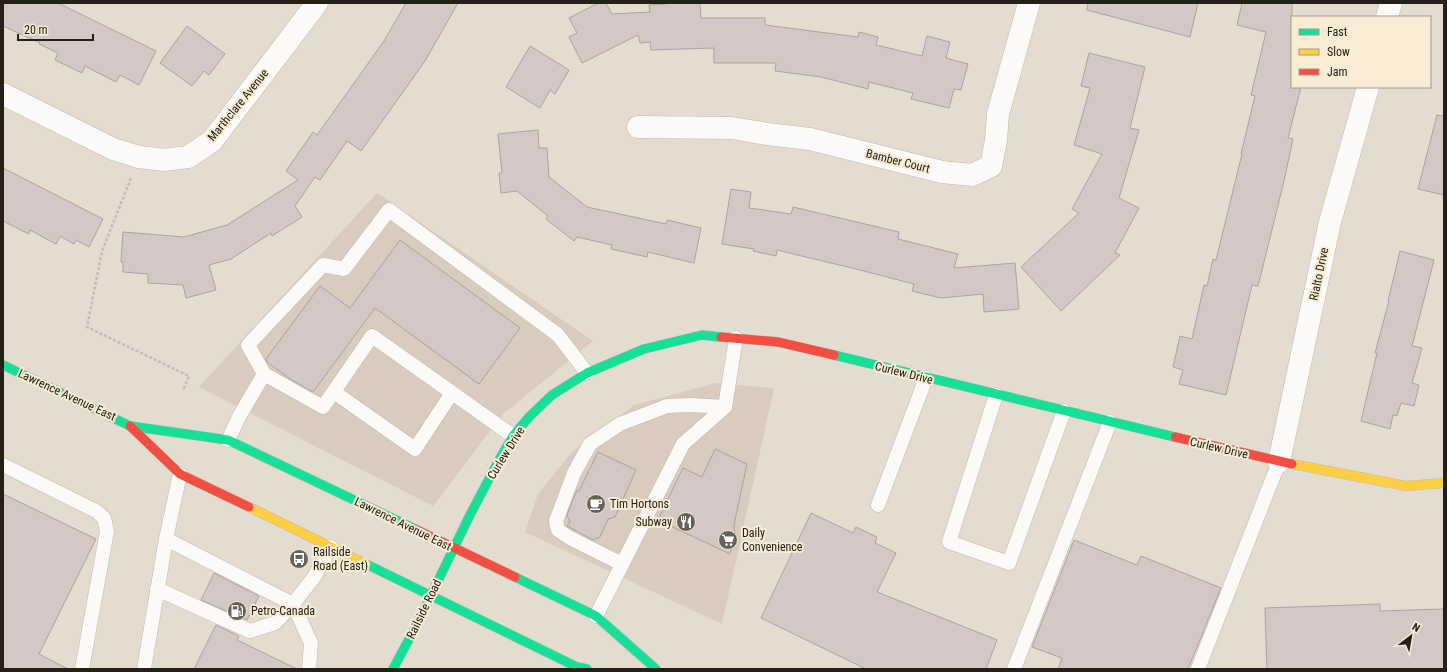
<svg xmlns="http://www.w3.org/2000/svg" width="1447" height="672" font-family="'Roboto Condensed',sans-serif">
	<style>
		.commercial { fill: #d9cbbd }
		.building { fill: #d4c8c6; stroke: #aba39f }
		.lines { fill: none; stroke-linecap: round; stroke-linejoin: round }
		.lane-casing { stroke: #beb9af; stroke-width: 15 }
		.street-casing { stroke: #beb9af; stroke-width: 23 }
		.fast-casing { stroke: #beb9af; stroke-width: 10 }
		.slow-casing { stroke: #beb9af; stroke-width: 10 }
		.jam-casing { stroke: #beb9af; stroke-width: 10 }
		.path { stroke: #bfbdb9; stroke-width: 2.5; stroke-dasharray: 3 2; stroke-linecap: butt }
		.lane { stroke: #fbfaf8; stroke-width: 14 }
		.street { stroke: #fbfaf8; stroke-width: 22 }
		.fast { stroke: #16e098; stroke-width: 9 }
		.slow { stroke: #ffcf43; stroke-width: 9 }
		.jam { stroke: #f24e42; stroke-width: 9 }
		.labels { text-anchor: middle; stroke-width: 4; stroke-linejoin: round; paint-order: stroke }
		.street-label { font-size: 12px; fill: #242017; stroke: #f8ecd4 }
		.poi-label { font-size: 12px; fill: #242017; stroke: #f8ecd4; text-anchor: start }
	</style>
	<rect width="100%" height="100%" fill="#e3dccf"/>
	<g class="commercial">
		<polygon points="377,193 593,341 503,414 433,506 199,387"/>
		<polygon points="716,383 774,388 722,624 525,532 538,494 572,452 634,405"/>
	</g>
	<g class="building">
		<polygon points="3,3 58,3 156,51 139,85 120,75 116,82 85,66 82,73 55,60 58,53 39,44 40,43 3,26"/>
		<polygon points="406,3 458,3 425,61 361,151 347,141 320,180 315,177 295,206 302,217 272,236 271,233 231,259 209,265 216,290 186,298 183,285 148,283 148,274 123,272 123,262 121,262 123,232 184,237 227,225 298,180 286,171 313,132 317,135 384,41"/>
		<polygon points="598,3 606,3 612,14 650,12 649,5 666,4 666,3 700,3 701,18 765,18 765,25 858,37 859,32 878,37 876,45 922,56 927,36 950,42 946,58 968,64 961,90 954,89 949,108 911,99 913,93 869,82 868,89 821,77 775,71 776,63 714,63 714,48 651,50 650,42 640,43 638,35 582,63 569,37 577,33 569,18"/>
		<polygon points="1088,3 1198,3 1190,37 1087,10"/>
		<polygon points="1242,3 1292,3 1292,87 1301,87 1288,138 1293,139 1284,181 1258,286 1252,285 1226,395 1179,384 1183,370 1173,367 1180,336 1192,339 1204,285 1207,286 1213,259 1216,260 1242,154 1241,154 1255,96 1251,95 1266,32 1237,25"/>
		<polygon points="187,26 225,54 209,75 204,71 192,86 160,63"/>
		<polygon points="530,46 569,70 555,94 550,90 540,108 506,87"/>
		<polygon points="1089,53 1145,67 1130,128 1139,130 1119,198 1139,208 1115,253 1120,255 1061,311 1021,267 1079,213 1072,209 1102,154 1074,145 1090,88 1081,86"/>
		<polygon points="1437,115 1444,116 1444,195 1418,189"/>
		<polygon points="538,130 539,148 547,148 549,177 587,207 666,224 667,220 701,228 694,263 648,252 647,257 643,256 611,249 612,245 577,237 574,241 546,219 548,216 517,191 501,193 499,173 502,173 498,134"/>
		<polygon points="3,168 103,219 89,247 76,240 74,244 60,236 56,244 30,230 29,234 3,221"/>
		<polygon points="731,189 751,192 749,208 791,214 793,207 899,232 898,239 958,254 954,268 1015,263 1019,309 984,312 983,294 941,298 912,291 914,284 856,269 777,250 776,256 753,251 754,249 722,244"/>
		<polygon points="400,240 520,328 479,384 375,308 313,392 290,379 267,362 266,359 320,286 350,308"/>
		<polygon points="1400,251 1434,260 1412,346 1422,348 1412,383 1419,385 1414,406 1401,403 1397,416 1393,415 1390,429 1361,421 1377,353 1375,353 1389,301 1388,301"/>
		<polygon points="715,449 747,464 734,525 735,534 730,554 658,520 683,468 702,477"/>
		<polygon points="598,452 636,470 615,517 608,519 600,537 593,540 567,526 570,522 567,515 574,497 577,490 579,491"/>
		<polygon points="3,494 96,539 39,654 68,669 3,669"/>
		<polygon points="811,513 853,533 856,527 877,537 875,543 896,553 877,592 997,640 986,669 866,669 761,618"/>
		<polygon points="1074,540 1137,565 1141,556 1221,588 1188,669 1058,669 1062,658 1032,647"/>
		<polygon points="214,573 259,596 247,620 201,600"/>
		<polygon points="1380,604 1380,611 1444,609 1444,669 1267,669 1265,608"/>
		<polygon points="216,625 239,636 237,640 297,669 194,669"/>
	</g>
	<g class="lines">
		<defs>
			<g id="lane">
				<polyline points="264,374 248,345 323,265 344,269 389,210 558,335 587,373"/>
				<polyline points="334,392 415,449 452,393"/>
				<polyline points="996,395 949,542 1009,563 1064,411"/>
				<polyline points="228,440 240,415 264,374 323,407 372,336 513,436"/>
				<polyline points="3,465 96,511 104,518 107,531 82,669"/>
				<polyline points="180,474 166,539 293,604 311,643 309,669"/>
				<polyline points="878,505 926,378"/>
				<polyline points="622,564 570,538 558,530 556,521 574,473 590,444 620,424 667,406 690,405 725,407"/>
				<polyline points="157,589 250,631 275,623 293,604 314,577 331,547"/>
				<polyline points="596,616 683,444 725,407 736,338"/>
				<polyline points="144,669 166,539"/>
				<polyline points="1014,669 1110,422"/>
				<polyline points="1198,669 1279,462"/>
			</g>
			<g id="street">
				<polyline points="1387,17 1391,3"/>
				<polyline points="3,94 113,149 139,157 164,160 188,157 212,141 317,3"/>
				<polyline points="638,127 732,128 767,134 810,139 942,172 972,175 991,166 996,140 998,114 1029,3"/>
				<polyline points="1279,462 1330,222 1368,87"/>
			</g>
			<g id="fast">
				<polyline points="834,355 1175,437"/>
				<polyline points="3,365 130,426 228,440 415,529"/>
				<polyline points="366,564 577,667 587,669"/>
				<polyline points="515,577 596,616 656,669"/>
				<polyline points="393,669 415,628 470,515 499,460 513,436 529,417 552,395 587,373 644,349 702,335 721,337"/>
			</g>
			<g id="slow">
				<polyline points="1292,464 1406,486 1444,483"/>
				<polyline points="249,507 366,564"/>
			</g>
			<g id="jam">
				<polyline points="721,337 778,342 834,355"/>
				<polyline points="130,426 180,474 249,507"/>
				<polyline points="1175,437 1292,464"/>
				<polyline points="415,529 515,577"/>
			</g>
		</defs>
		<use href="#lane" class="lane-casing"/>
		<use href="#street" class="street-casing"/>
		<use href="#fast" class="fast-casing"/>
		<use href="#slow" class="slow-casing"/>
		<use href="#jam" class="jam-casing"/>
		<polyline class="path" points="131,178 102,251 87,327 189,376 183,390"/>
		<use href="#lane" class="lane"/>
		<use href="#street" class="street"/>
		<use href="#fast" class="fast"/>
		<use href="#slow" class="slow"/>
		<use href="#jam" class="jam"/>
	</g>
	<defs>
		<symbol id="cafe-disc" viewBox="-11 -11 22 22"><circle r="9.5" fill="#676257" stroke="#f8ecd4"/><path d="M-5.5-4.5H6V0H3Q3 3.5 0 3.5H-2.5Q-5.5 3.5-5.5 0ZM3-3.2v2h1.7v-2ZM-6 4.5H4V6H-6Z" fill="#fff"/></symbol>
		<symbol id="restaurant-disc" viewBox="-11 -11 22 22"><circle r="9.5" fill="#676257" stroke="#f8ecd4"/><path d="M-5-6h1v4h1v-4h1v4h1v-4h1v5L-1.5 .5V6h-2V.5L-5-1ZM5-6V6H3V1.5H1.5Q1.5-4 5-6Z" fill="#fff"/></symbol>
		<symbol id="supermarket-disc" viewBox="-11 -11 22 22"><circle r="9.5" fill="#676257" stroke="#f8ecd4"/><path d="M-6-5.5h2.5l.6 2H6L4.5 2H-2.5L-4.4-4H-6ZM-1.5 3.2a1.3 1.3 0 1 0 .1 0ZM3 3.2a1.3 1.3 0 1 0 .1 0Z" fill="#fff"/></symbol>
		<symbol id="bus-disc" viewBox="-11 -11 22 22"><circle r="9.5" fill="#676257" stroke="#f8ecd4"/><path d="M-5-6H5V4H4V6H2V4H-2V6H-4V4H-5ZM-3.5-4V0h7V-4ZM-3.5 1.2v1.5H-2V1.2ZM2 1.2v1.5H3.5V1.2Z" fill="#fff"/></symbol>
		<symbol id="fuel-disc" viewBox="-11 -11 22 22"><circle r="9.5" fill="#676257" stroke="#f8ecd4"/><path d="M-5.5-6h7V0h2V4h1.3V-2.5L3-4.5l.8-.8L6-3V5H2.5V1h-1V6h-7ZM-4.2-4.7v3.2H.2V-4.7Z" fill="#fff"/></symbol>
	</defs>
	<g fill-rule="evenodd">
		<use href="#cafe-disc" x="585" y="493" width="22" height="22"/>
		<use href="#restaurant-disc" x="675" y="511" width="22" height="22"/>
		<use href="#supermarket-disc" x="717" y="529" width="22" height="22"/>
		<use href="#bus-disc" x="288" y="548" width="22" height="22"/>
		<use href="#fuel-disc" x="226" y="600" width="22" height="22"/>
	</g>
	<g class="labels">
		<g class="street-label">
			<text transform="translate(238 105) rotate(-51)" y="4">Marthclare Avenue</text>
			<text transform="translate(898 161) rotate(14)" y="4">Bamber Court</text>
			<text transform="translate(1319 274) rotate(-78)" y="4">Rialto Drive</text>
			<text transform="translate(904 373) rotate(14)" y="4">Curlew Drive</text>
			<text transform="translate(67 395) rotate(25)" y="4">Lawrence Avenue East</text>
			<text transform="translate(1219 448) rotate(13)" y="4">Curlew Drive</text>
			<text transform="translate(506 453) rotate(-58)" y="4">Curlew Drive</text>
			<text transform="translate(403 524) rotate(26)" y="4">Lawrence Avenue East</text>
			<text transform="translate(424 609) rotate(-64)" y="4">Railside Road</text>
		</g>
		<g class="poi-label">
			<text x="610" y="508">Tim Hortons</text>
			<text x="672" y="526" text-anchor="end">Subway</text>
			<text x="742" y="537">Daily<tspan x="742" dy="14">Convenience</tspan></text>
			<text x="313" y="556">Railside<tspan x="313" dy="14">Road (East)</tspan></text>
			<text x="251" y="615">Petro-Canada</text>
		</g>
	</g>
	<rect width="1447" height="672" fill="none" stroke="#242017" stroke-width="8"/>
	<rect x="1291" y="16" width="140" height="72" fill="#f8ecd4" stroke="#a39a88"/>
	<rect x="1299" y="29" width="20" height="6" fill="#16e098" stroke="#a39a88"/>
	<text x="1327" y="36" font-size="12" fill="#242017">Fast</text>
	<rect x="1299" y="49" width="20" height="6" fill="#ffcf43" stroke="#a39a88"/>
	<text x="1327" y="56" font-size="12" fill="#242017">Slow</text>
	<rect x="1299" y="69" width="20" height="6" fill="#f24e42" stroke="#a39a88"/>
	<text x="1327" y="76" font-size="12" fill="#242017">Jam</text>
	<g transform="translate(1411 636) rotate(31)" stroke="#f8ecd4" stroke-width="3" paint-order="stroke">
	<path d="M0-3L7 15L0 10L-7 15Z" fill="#242017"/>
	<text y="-6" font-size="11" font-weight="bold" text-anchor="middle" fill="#242017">N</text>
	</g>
	<path d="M18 34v6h75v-6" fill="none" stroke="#242017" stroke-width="2"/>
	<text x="24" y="34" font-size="12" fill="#242017" stroke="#f8ecd4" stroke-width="3" paint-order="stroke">20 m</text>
</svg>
